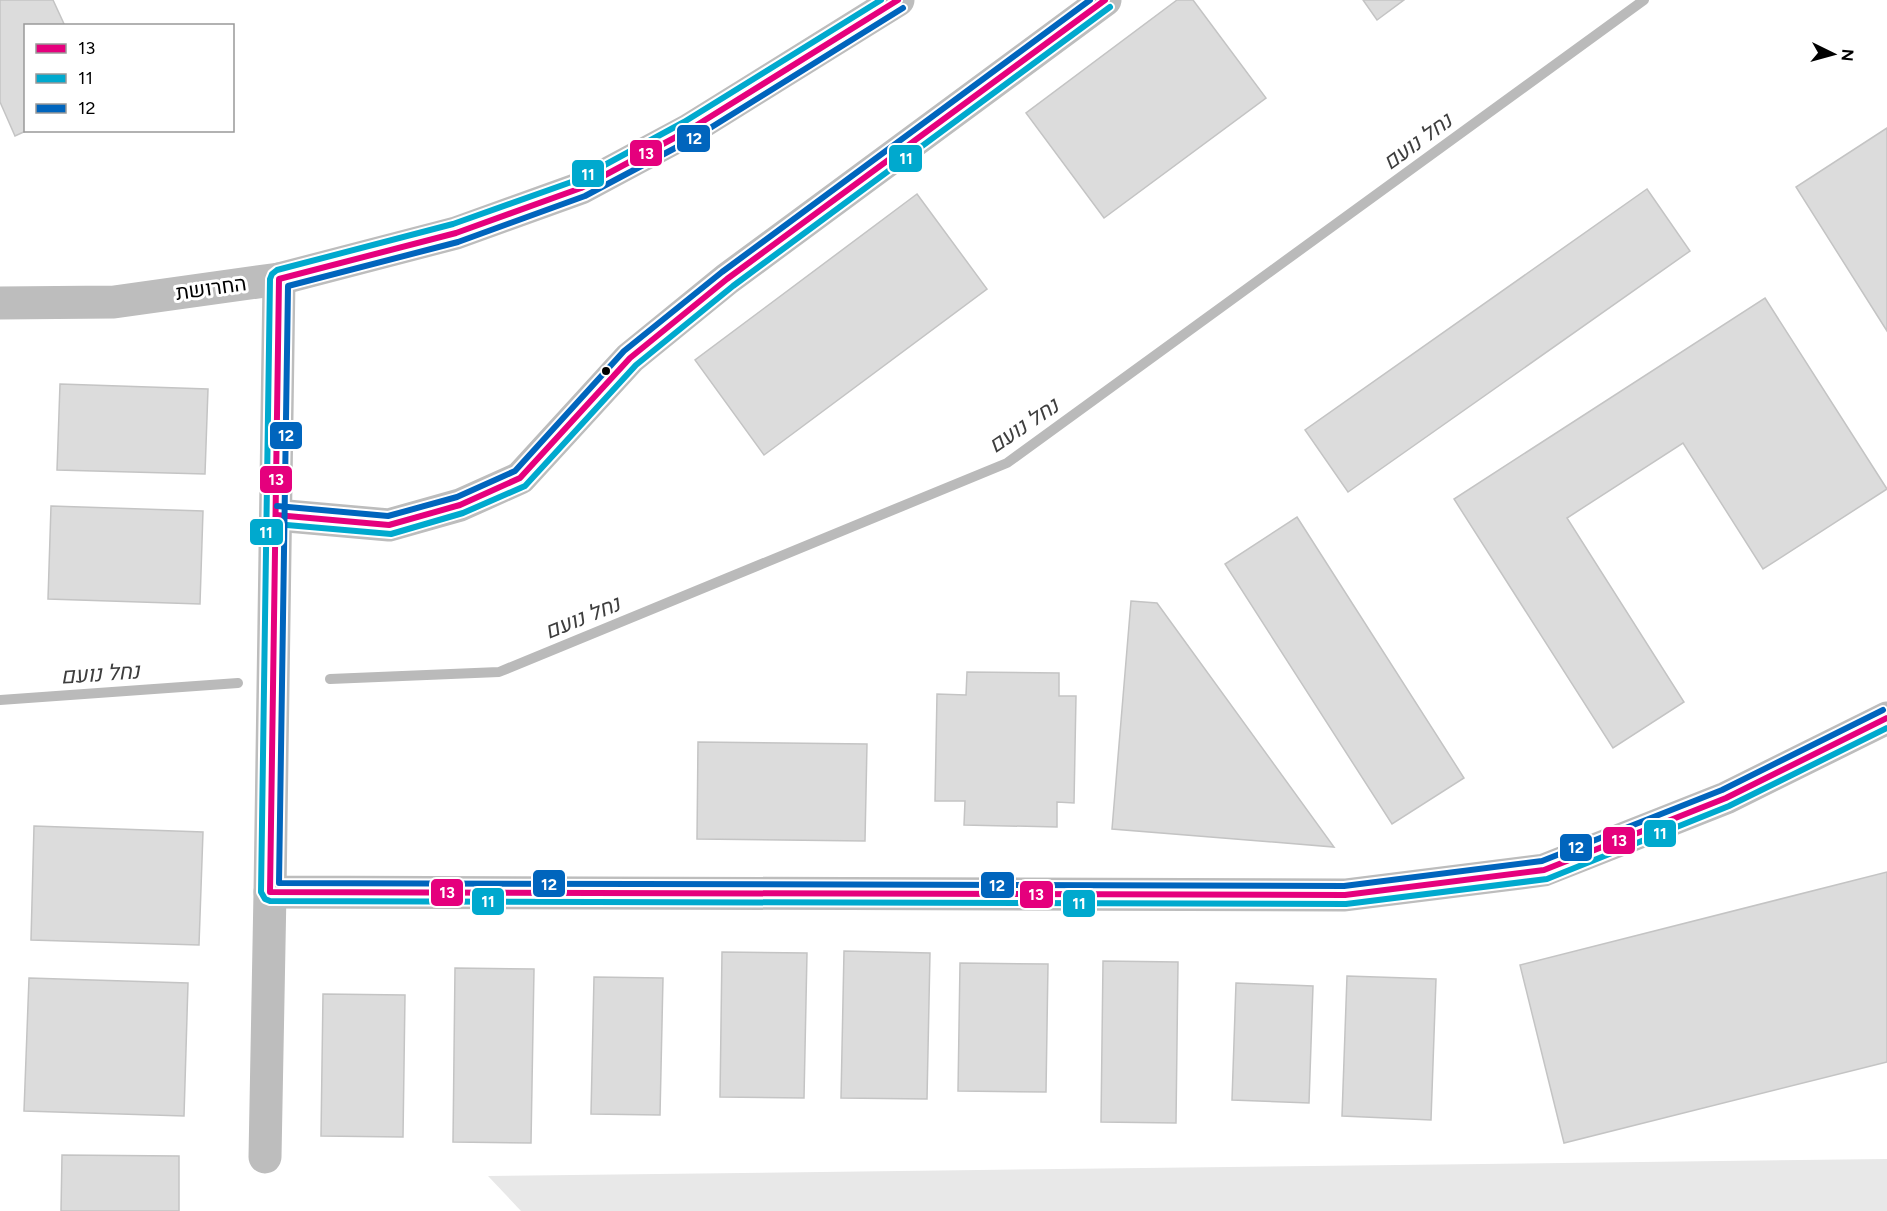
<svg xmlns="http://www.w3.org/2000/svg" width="1887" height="1211" font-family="Figtree,Heebo,sans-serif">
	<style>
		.green { fill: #e8e8e8 }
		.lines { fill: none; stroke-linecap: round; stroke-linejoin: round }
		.stream { stroke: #bababa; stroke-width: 10 }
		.building { fill: #dcdcdc; stroke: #c4c4c4; stroke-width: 1.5 }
		.minor { stroke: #bdbdbd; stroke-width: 33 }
		.bus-1-casing { stroke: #fff; stroke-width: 10 }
		.bus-2-casing { stroke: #fff; stroke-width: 10 }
		.bus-3-casing { stroke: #fff; stroke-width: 10 }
		.bus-1 { stroke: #e5007d; stroke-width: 6 }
		.bus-2 { stroke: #00a9ce; stroke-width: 6 }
		.bus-3 { stroke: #0065bd; stroke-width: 6 }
		.bus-dot { fill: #000; stroke: #fff; stroke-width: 2 }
		.labels { text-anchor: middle; stroke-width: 6; stroke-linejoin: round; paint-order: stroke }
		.street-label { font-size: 21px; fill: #000; stroke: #fff }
		.water-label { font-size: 22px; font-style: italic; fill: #3e3e3e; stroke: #fff }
		.line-badge { stroke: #fff; stroke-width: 2 }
		.badge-label { font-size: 16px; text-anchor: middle; font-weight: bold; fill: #fff }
	</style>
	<rect width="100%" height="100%" fill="#fff"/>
	<polygon class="green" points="1887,1159 1887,1211 521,1211 488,1176"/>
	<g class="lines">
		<g class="stream">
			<polyline points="330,679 499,672 1007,463 1644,0"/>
			<polyline points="0,700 238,683"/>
		</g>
	</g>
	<g class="building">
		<polygon points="0,0 53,0 65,26 26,26 26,130 28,130 15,136 0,102"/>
		<polygon points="1177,0 1193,0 1266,98 1104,218 1026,113"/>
		<polygon points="1363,0 1404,0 1377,20"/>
		<polygon points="1887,128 1887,331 1796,187"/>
		<polygon points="1647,189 1690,251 1348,492 1305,430"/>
		<polygon points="917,194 987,289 764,455 695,360"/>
		<polygon points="1765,298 1887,489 1763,569 1683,443 1567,518 1684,702 1613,748 1454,499"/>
		<polygon points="60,384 208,389 205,474 57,470"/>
		<polygon points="51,506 203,511 200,604 48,599"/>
		<polygon points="1297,517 1464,778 1392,824 1225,564"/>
		<polygon points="1131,601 1157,603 1334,847 1112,829"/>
		<polygon points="967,672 1059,673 1059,696 1076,696 1074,803 1057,802 1057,827 964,825 965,801 935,801 937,694 966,695"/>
		<polygon points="698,742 867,744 865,841 697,839"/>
		<polygon points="34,826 203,832 199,945 31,940"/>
		<polygon points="1887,872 1887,1062 1564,1143 1520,965"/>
		<polygon points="844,951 930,953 927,1099 841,1098"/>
		<polygon points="722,952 807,953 804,1098 720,1097"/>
		<polygon points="1103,961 1178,962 1176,1123 1101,1122"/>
		<polygon points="960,963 1048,964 1046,1092 958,1091"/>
		<polygon points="455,968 534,969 531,1143 453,1142"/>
		<polygon points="1347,976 1436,979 1431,1120 1342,1116"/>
		<polygon points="594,977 663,978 660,1115 591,1114"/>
		<polygon points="29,978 188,983 184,1116 24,1111"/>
		<polygon points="1236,983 1313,986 1309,1103 1232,1100"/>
		<polygon points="323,994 405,995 403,1137 321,1136"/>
		<polygon points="62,1155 179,1156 179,1211 61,1211"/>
	</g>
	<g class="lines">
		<g class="minor">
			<polyline points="279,279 270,892 1345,895 1544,870 1726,798 1887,718"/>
			<polyline points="0,303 114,302 279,279 456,233 581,188 689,130 898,0"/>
			<polyline points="276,515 389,525 460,505 520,478 630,358 727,279 1105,0"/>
			<polyline points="265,1157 270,892"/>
		</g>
		<defs>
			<g id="bus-1">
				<polyline points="898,0 689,130 581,188 456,233 279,279 270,892 1345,895 1544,870 1726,798 1887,718"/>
				<polyline points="276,515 389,525 460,505 520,478 630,358 727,279 1105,0"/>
			</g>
			<g id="bus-2">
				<polyline points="881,0 684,122 577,180 453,224 277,270 272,274 270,279 261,892 265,899 270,901 1346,904 1547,879 1729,806 1887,728"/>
				<polyline points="275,524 391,534 463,513 525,486 636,365 733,286 1110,7"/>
			</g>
			<g id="bus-3">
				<polyline points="903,8 694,138 585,196 458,242 288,286 279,883 1344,886 1542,861 1722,790 1883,710"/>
				<polyline points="277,506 388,516 457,497 515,471 624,351 722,272 1090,0"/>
			</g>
		</defs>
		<use href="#bus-1" class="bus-1-casing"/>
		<use href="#bus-2" class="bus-2-casing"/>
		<use href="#bus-3" class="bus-3-casing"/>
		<use href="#bus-1" class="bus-1"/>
		<use href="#bus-2" class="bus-2"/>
		<use href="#bus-3" class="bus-3"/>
	</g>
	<circle class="bus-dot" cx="606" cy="371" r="5"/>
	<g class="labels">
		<g class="street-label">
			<text transform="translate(211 288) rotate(-8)" y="7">החרושת</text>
		</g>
		<g class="water-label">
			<text transform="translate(1417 141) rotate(-36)" y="8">נחל נועם</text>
			<text transform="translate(1023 425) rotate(-34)" y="8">נחל נועם</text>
			<text transform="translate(582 617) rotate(-22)" y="8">נחל נועם</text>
			<text transform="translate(100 673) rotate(-4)" y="8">נחל נועם</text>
		</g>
	</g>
	<g class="line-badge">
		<rect x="676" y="124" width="35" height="29" rx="6" fill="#0065bd"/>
		<rect x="629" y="139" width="34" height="28" rx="6" fill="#e5007d"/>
		<rect x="888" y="144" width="35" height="29" rx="6" fill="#00a9ce"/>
		<rect x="571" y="159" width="34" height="29" rx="6" fill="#00a9ce"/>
		<rect x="269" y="421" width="34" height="29" rx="6" fill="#0065bd"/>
		<rect x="259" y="465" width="34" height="29" rx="6" fill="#e5007d"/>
		<rect x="249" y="518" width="35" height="28" rx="6" fill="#00a9ce"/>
		<rect x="1643" y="819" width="34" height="29" rx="6" fill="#00a9ce"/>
		<rect x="1602" y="826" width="34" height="29" rx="6" fill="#e5007d"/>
		<rect x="1559" y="833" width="34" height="29" rx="6" fill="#0065bd"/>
		<rect x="532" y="869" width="34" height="29" rx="6" fill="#0065bd"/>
		<rect x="980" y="871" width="35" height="28" rx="6" fill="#0065bd"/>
		<rect x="430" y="878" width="34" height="29" rx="6" fill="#e5007d"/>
		<rect x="1019" y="880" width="35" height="29" rx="6" fill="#e5007d"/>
		<rect x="471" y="887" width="34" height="29" rx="6" fill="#00a9ce"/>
		<rect x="1062" y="889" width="34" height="29" rx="6" fill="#00a9ce"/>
	</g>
	<g class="badge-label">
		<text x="694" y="144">12</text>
		<text x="646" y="159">13</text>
		<text x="906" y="164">11</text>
		<text x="588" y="180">11</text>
		<text x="286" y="441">12</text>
		<text x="276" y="485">13</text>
		<text x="266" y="538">11</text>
		<text x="1660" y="839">11</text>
		<text x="1619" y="846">13</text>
		<text x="1576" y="853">12</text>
		<text x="549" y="890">12</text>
		<text x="997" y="891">12</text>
		<text x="447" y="898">13</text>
		<text x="1036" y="900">13</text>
		<text x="488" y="907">11</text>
		<text x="1079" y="909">11</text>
	</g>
	<rect x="24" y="24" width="210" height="108" fill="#ffffff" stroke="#999999" stroke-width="1.5"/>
	<rect x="36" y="44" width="30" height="9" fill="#e5007d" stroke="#999999" stroke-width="1.5"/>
	<text x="78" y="54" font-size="18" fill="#000000">13</text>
	<rect x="36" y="74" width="30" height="9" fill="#00a9ce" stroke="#999999" stroke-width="1.5"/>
	<text x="78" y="84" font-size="18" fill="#000000">11</text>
	<rect x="36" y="104" width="30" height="9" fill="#0065bd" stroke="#999999" stroke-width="1.5"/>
	<text x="78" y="114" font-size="18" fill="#000000">12</text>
	<g transform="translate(1833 54) rotate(95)" stroke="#ffffff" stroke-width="4.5" paint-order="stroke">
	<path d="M0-4.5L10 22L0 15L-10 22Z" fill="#000000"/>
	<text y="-9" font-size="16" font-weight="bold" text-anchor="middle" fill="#000000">N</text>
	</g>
</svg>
